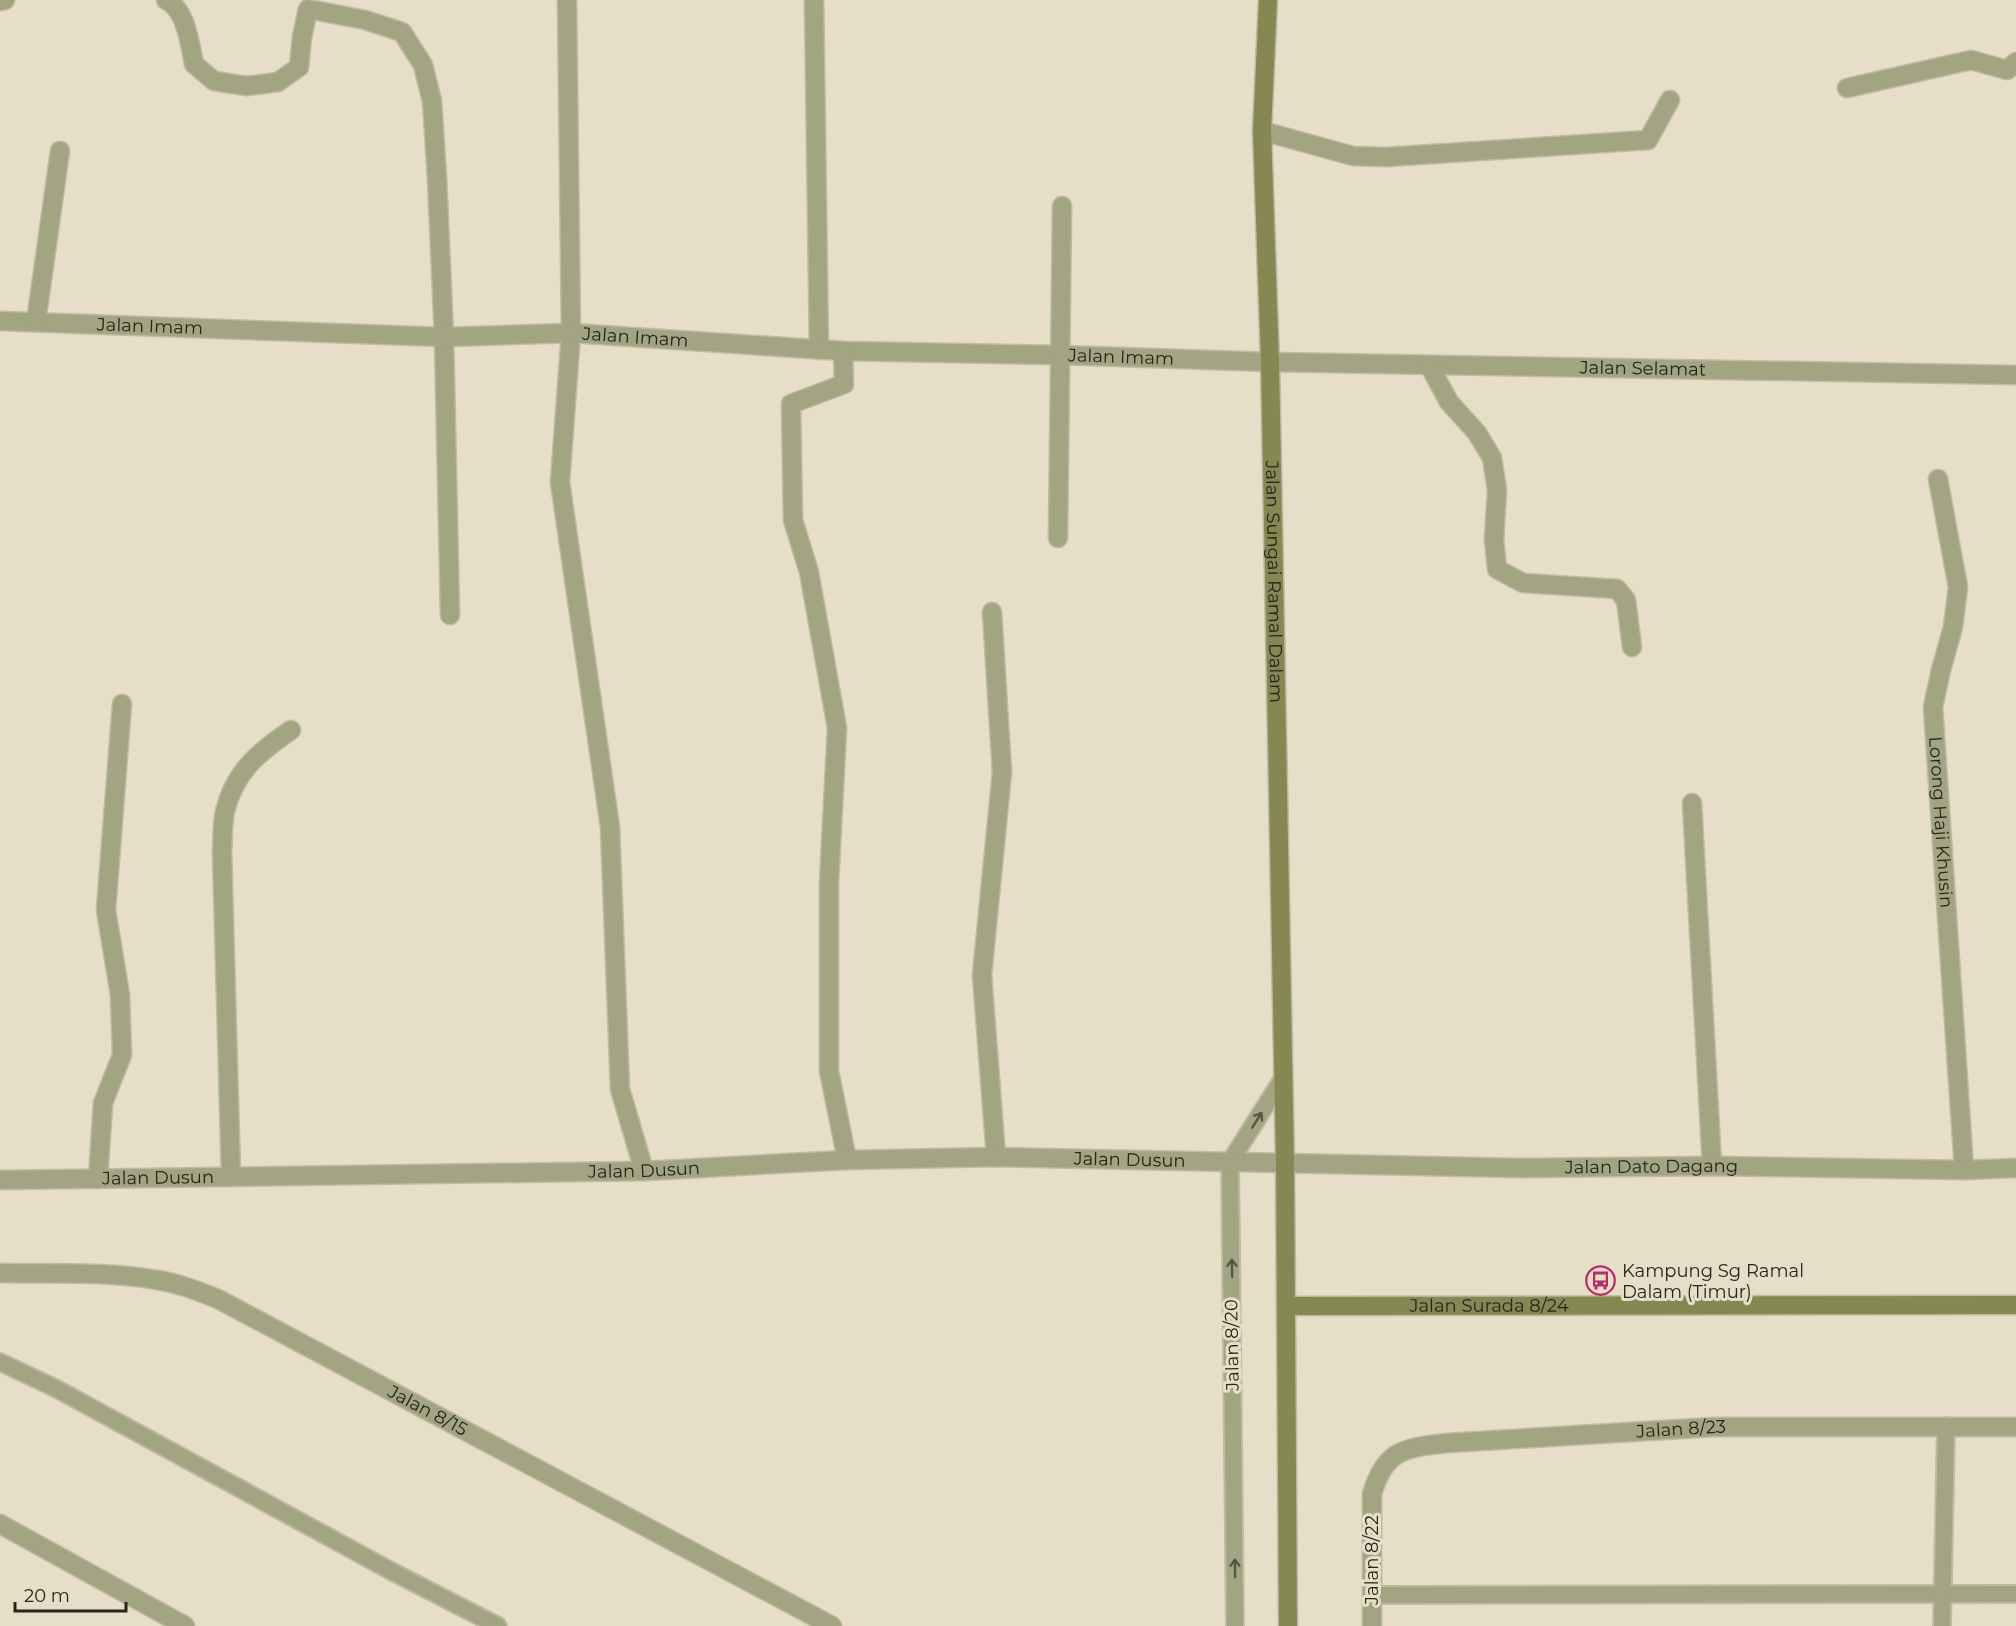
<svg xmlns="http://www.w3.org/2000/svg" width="2016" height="1626" font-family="Montserrat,sans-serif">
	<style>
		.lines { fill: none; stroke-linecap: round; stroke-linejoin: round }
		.lane-casing { stroke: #c0b9a5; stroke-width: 20 }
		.street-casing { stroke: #c0b9a5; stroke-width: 21 }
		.secondary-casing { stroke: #c0b9a5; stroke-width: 21 }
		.lane { stroke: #a2a482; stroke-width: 16 }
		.street { stroke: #a2a482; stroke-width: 18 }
		.secondary { stroke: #858853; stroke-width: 18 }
		.oneway { stroke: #585744 }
		.labels { text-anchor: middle; stroke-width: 6; stroke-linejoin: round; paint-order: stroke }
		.street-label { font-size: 18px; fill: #27241b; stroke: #e6dec7 }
		.poi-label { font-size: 18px; fill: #27241b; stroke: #e6dec7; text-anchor: start }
	</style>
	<rect width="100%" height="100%" fill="#e6dec7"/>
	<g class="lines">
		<defs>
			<g id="lane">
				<polyline points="0,1362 57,1389 391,1571 498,1626"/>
				<polyline points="1372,1595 2016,1594"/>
				<polyline points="1235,1626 1230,1162 1283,1078"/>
				<polyline points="1942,1626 1946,1426"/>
			</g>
			<g id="street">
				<path d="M 166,0 C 186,9 190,44 194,64 L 214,81 L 247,86 L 278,82 L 299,67 L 302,37 L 308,9 L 365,20 L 402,32 L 423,65 L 432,101 L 437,178 L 444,337 L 450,615"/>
				<polyline points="567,0 571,333 560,482 610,827 620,1089 644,1171"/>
				<polyline points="814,0 819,350"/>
				<polyline points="0,1 5,0"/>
				<polyline points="1847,88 1971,60 2007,70 2016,62"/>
				<polyline points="1262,131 1353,156 1386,157 1648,140 1670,100"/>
				<path id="s1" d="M 0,321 L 444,337 L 571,333 L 843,351 L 1060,355 L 1270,362 L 2016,375"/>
				<polyline points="36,322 60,151"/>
				<polyline points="843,351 844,384 791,404 793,520 809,572 837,728 829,883 829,1071 847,1160"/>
				<polyline points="1429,365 1449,402 1477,433 1492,458 1497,490 1494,539 1497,569 1523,583 1617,589 1626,600 1632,647"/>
				<path id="s2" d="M 1938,479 L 1958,587 L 1953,627 L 1941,670 L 1933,707 L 1964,1170"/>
				<polyline points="1058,538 1062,206"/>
				<polyline points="992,612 1002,772 982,975 996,1157"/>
				<polyline points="1692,803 1712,1166"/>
				<path d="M 231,1177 L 222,852 C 223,839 222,824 225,811 C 235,771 259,752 291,730"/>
				<polyline points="98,1179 103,1103 122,1055 120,995 106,910 122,704"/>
				<path id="s3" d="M 0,1180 L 644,1171 L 847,1160 L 996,1157 L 1518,1168 L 1712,1166 L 1964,1170 L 2016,1168"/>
				<path id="s4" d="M 0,1273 C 52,1274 105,1271 157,1280 C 178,1283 198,1291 218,1299 L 832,1626"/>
				<polyline points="0,1524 185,1626"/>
				<path id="s5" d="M 1372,1626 L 1372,1494 C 1385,1449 1405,1448 1447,1443 L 1714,1427 L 2016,1427"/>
			</g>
			<g id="secondary">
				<path id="s6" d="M 1268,0 L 1262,131 L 1270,362 L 1285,1164 L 1288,1626"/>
				<path id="s7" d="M 1287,1306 L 2016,1305"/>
			</g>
		</defs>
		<use href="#lane" class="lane-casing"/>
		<use href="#street" class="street-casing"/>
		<use href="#secondary" class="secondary-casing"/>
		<use href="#lane" class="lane"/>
		<use href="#street" class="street"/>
		<use href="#secondary" class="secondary"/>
	</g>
	<defs><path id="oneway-shaft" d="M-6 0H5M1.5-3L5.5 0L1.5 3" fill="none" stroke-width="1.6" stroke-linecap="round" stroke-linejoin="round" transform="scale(1.5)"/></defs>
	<g class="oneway">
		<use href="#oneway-shaft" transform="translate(1257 1120) rotate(-58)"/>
		<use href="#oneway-shaft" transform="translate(1232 1268) rotate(-91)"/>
		<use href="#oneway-shaft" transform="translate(1235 1568) rotate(-91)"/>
	</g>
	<defs>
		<symbol id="bus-ring" viewBox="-11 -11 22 22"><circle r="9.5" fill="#e6dec7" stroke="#b72d69" stroke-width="1.5"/><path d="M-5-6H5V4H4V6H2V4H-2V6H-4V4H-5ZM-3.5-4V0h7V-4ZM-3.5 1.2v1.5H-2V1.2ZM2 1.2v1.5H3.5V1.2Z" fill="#b72d69"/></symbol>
	</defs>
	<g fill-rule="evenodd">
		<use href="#bus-ring" x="1584" y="1264" width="33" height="33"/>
	</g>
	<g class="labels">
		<g class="street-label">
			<text dy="6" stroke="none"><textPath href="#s1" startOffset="150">Jalan Imam</textPath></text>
			<text dy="6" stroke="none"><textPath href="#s1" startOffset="636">Jalan Imam</textPath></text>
			<text dy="6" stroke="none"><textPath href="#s1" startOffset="1122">Jalan Imam</textPath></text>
			<text dy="6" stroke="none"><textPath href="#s1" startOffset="1644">Jalan Selamat</textPath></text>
			<text dy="6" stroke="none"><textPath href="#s6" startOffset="582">Jalan Sungai Ramal Dalam</textPath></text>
			<text dy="6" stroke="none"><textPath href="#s2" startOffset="348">Lorong Haji Khusin</textPath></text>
			<text dy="6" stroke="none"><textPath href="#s3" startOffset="1130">Jalan Dusun</textPath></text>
			<text dy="6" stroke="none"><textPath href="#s3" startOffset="1652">Jalan Dato Dagang</textPath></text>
			<text dy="6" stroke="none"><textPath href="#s3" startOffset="644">Jalan Dusun</textPath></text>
			<text dy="6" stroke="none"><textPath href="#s3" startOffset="158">Jalan Dusun</textPath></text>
			<text dy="6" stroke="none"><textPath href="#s7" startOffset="202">Jalan Surada 8/24</textPath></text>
			<text transform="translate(1232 1345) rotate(-91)" y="6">Jalan 8/20</text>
			<text dy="6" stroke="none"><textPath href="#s4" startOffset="459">Jalan 8/15</textPath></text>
			<text dy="6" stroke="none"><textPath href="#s5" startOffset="466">Jalan 8/23</textPath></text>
			<text transform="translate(1372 1560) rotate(-90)" y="6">Jalan 8/22</text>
		</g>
		<g class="poi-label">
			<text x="1622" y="1277">Kampung Sg Ramal<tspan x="1622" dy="21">Dalam (Timur)</tspan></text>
		</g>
	</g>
	<path d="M15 1602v9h111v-9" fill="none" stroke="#27241b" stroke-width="3"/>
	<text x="24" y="1602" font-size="18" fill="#27241b" stroke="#e6dec7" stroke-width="4.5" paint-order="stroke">20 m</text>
</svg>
